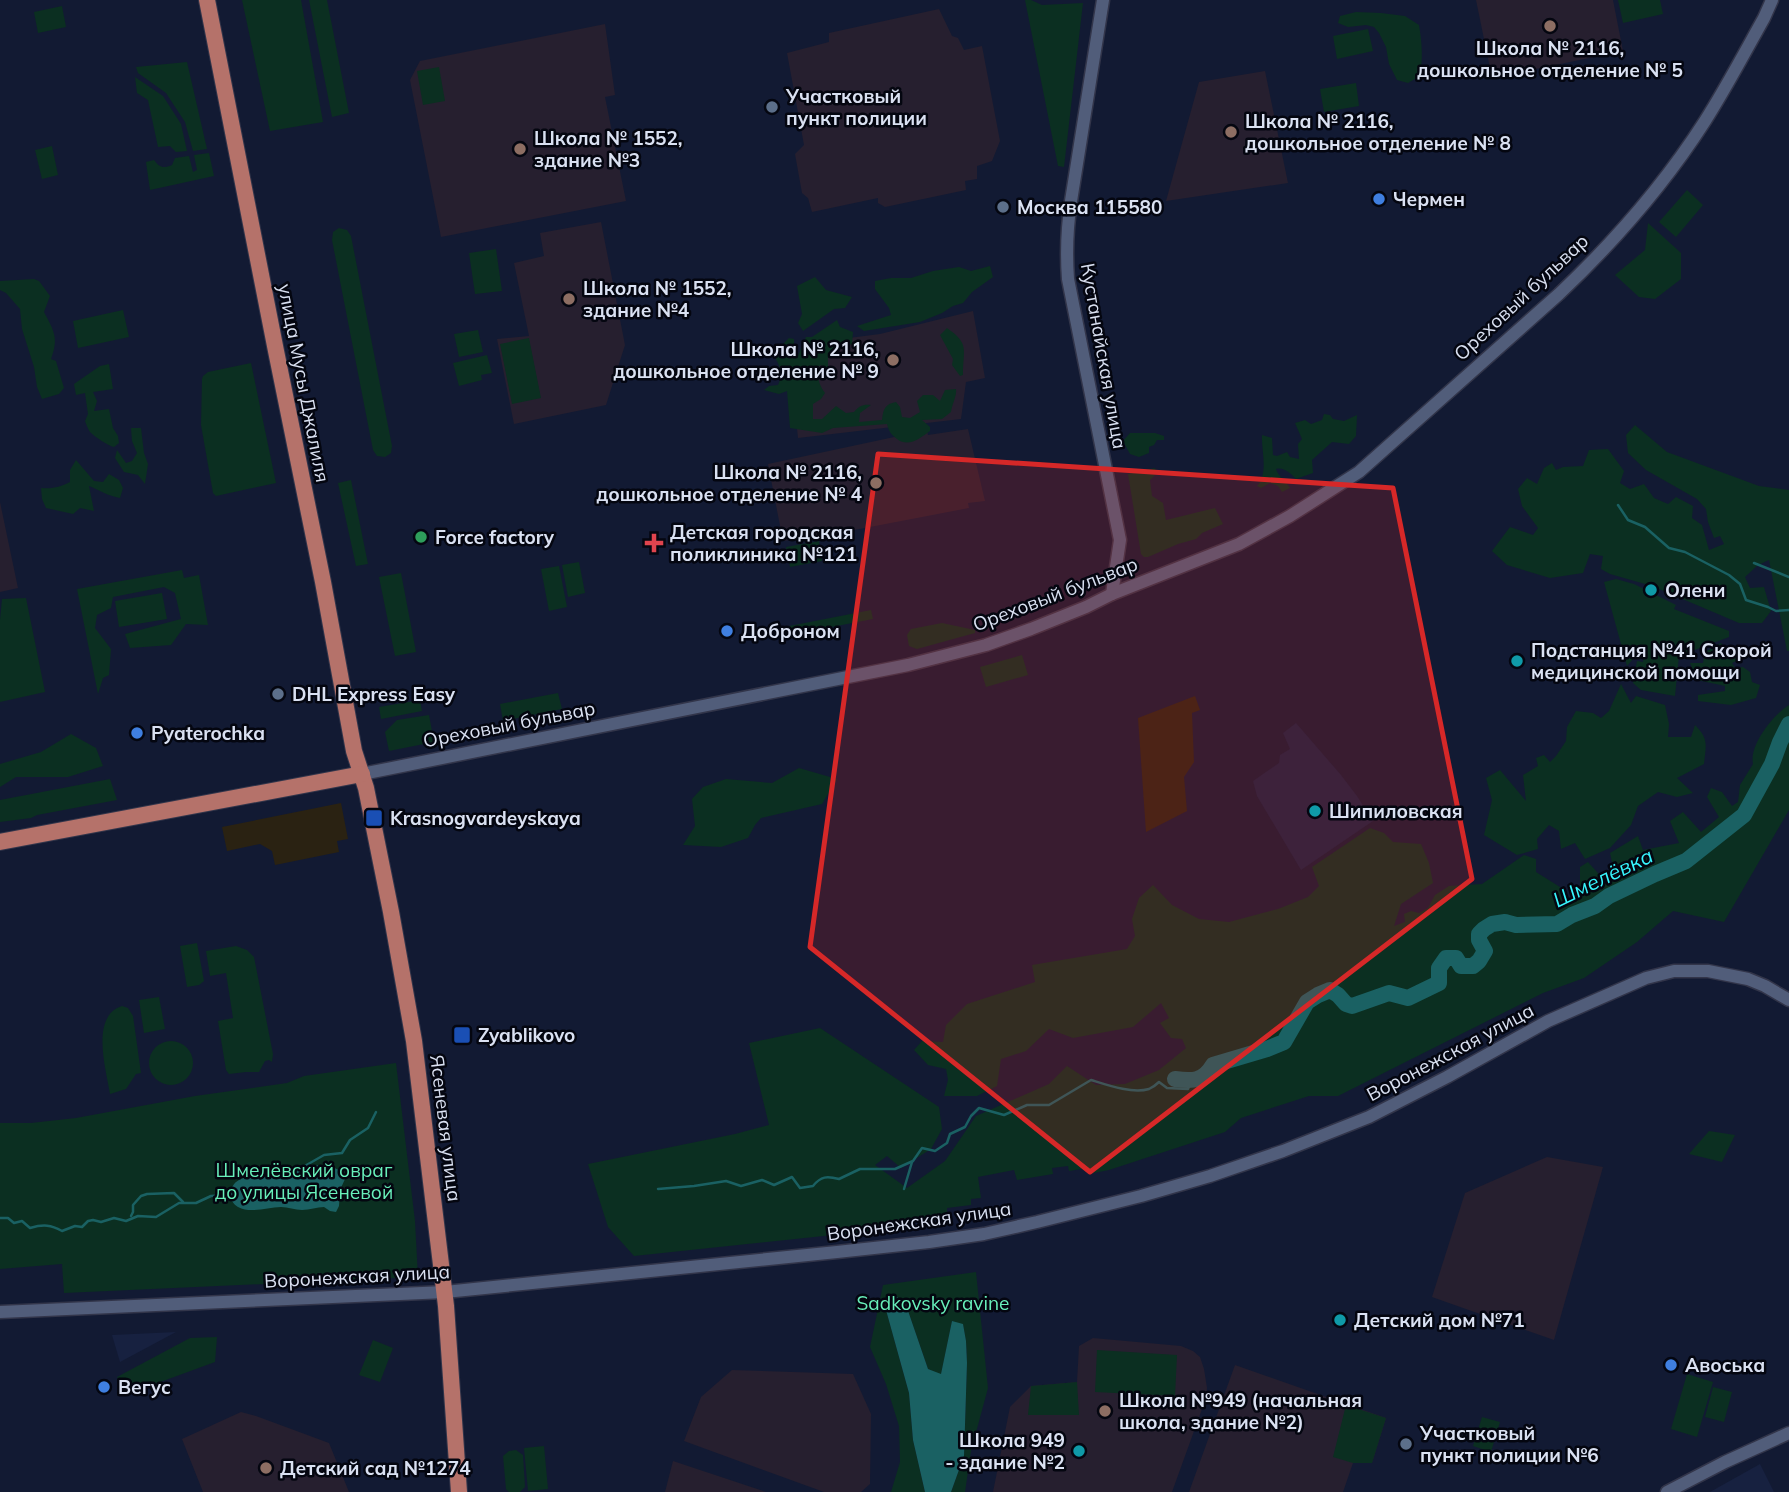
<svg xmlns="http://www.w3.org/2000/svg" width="1789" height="1492" font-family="Mulish,sans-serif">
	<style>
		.commercial { fill: #2a2212 }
		.built { fill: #172140 }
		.education { fill: #261f2f }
		.green { fill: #0b2f21 }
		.water { fill: #1a6163 }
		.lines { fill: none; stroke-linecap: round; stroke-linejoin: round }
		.stream { stroke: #1a6163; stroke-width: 2.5 }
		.river { stroke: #1a6163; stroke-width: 16 }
		.minor-casing { stroke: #32354a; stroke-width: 15 }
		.major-casing { stroke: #32354a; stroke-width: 18 }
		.minor { stroke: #515d7a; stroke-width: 12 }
		.major { stroke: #b5726a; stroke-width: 16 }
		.marked { fill: #d62828; fill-opacity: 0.2; stroke: #d62828; stroke-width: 5; stroke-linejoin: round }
		.education-dot { fill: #8d6e63; stroke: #040610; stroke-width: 2.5 }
		.service-dot { fill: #5c6f8a; stroke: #040610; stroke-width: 2.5 }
		.shop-dot { fill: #3f7fe0; stroke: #040610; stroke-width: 2.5 }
		.leisure-dot { fill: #2e9e5b; stroke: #040610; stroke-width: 2.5 }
		.health-dot { fill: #e0444e; stroke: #040610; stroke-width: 2.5 }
		.culture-dot { fill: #0f9aa8; stroke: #040610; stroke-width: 2.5 }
		.transit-dot { fill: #1a4fb4; stroke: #040610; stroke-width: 2.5 }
		.labels { text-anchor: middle; stroke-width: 5; stroke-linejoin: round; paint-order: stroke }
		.poi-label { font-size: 19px; font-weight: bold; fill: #dae1f2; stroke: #040610; text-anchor: start }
		.street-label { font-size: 19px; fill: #dae1f2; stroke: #040610 }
		.park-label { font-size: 19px; fill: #68efba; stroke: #040610 }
		.water-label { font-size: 21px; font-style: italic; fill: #37f5fd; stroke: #040610 }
	</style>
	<rect width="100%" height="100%" fill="#121a33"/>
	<g class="commercial">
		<polygon points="1195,696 1200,710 1192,713 1194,762 1184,777 1187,811 1146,832 1138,718"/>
		<polygon points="341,803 348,839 337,841 339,852 275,865 272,851 260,844 227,851 222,827"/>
	</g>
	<g class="built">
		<polygon points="1296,723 1341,775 1357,796 1373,821 1301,870 1257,796 1253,781 1279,763 1280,755 1290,749 1283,733"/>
		<polygon points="176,1332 120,1362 112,1335"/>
		<polygon points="1760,1464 1774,1492 1710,1492"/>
	</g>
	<g class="education">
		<polygon points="1476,0 1613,0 1623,51 1492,78"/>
		<polygon points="939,9 952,36 958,38 964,50 982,46 1000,141 992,161 977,166 977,179 965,181 966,190 885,207 878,203 878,198 812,212 808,198 802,193 795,154 804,145 787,53 829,42 829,33"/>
		<polygon points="605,24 615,95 605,97 626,201 441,237 410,80 420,61"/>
		<polygon points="1265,71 1288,183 1166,201 1199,82"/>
		<polygon points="601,222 625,345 606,405 514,424 497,339 529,336 514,263 544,256 540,233"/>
		<polygon points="973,311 985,378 966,382 961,419 798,438 794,399 810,343 880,334"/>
		<polygon points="968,429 985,501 968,503 969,508 823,536 783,541 768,464 927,430 928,435"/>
		<polygon points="0,502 18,588 0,592"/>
		<polygon points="1547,1157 1603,1167 1554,1340 1432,1297 1465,1193"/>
		<polygon points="1093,1338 1181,1346 1193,1351 1200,1357 1204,1369 1207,1388 1206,1398 1172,1492 993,1492 1010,1407 1031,1386 1077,1382 1079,1346"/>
		<polygon points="1235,1365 1386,1418 1372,1463 1353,1463 1343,1492 1189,1492"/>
		<polygon points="732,1370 853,1374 871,1414 870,1484 861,1492 824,1492 684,1441 701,1397"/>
		<polygon points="241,1412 256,1416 329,1443 349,1492 203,1492 182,1439"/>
		<polygon points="673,1461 766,1492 665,1492"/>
	</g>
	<g class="green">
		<polygon points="242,0 301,0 323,122 270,131"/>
		<polygon points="309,0 327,0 349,113 332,117"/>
		<polygon points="1025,0 1031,0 1042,5 1083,3 1064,167 1058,166"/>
		<polygon points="1618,0 1660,0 1663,14 1623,23"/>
		<polygon points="62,6 66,27 38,33 34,12"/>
		<path d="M 1356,12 L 1381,13 L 1405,16 L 1419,25 C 1422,42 1423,59 1420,76 L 1408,83 L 1397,80 L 1389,64 L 1386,47 L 1379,33 L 1374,27 L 1366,25 L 1348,27 L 1338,23 L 1340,16 Z"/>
		<polygon points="1368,29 1373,51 1337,59 1333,36"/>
		<polygon points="187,62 207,149 193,151 185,122 166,93 138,73 136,67"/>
		<polygon points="439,67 445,101 423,105 417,71"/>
		<polygon points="135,77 163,96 181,124 187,151 176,152 170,146 158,147 148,100 137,93"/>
		<polygon points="1356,83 1359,106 1324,112 1320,89"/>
		<polygon points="52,146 58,175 42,179 35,150"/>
		<path d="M 209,153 L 214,176 L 150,190 L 146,162 L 154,160 C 159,167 163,169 172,165 L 175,158 L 189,156 L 193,172 L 197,170 L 194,155 Z"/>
		<polygon points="1687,190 1703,205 1676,237 1659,222"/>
		<polygon points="1648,223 1681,253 1681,279 1655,299 1639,297 1615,275 1645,250"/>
		<polygon points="339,228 347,230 351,236 392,446 391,453 385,457 377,456 373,450 332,240 333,232"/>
		<polygon points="496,249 502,291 475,294 469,253"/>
		<polygon points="990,266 993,277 972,292 963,303 953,306 942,313 920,322 864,331 857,326 891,315 889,308 875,289 875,281 891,278 911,278 933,271 959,267 971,271"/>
		<polygon points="815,277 826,290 852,297 845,308 834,309 803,331 798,323 802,314 797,286"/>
		<path d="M 34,279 L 39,281 L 50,296 L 44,312 C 54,331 59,338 51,359 L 56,361 L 64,388 L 59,394 L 42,399 L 37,387 L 34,367 L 22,329 L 20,309 L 6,293 L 0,290 L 0,281 Z"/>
		<polygon points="123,310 129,337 78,348 73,321"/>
		<path d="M 837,320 L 840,327 L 853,332 L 852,344 L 828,354 L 828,373 L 823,371 L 821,365 L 818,367 C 817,377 819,385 825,393 L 821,399 L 813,404 L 813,419 L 822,419 L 836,406 L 846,413 L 854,412 C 859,406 863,404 871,405 L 860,413 L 859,422 L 882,420 C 883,409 885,404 896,402 L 900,407 L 902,417 L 910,418 L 920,412 L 917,401 L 923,395 L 933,395 L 940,401 L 945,390 L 956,389 C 957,396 952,404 951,412 L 942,419 L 922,420 L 930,427 L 930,431 C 920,438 909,448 897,439 C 891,434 889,432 887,424 L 833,428 L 822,433 L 790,428 L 787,391 L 779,394 L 764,390 L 769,386 L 778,385 C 784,373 779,364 773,354 L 789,338 L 794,339 L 794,347 L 797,358 L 806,337 L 812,337 Z"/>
		<path d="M 947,328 C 970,344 963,349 963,375 L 960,376 L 952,365 L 953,359 L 940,335 Z"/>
		<polygon points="478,330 483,352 459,357 454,334"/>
		<polygon points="529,338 541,398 512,404 500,344"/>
		<polygon points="487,355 492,373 481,375 482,380 459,386 453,363"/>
		<polygon points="251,363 276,483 216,496 213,493 201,425 202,379 203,376 208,372"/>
		<path d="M 109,364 L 113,389 L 93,392 L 97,401 L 94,411 L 109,409 L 113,428 L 118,436 L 119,443 L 114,447 C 108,446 94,436 90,432 C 88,429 86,424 85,421 L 88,414 L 85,393 L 76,395 L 74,384 L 100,366 Z"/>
		<path d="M 1324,414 L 1330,415 L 1333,419 L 1344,421 L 1357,415 L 1356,436 L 1349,444 L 1332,442 L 1312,460 L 1313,473 L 1296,479 C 1290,473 1284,467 1276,469 C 1278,476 1286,481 1290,488 L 1282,492 L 1278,486 L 1270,483 L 1261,488 L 1257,486 C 1269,472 1261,451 1262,435 L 1272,438 L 1273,455 L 1277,456 L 1287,452 L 1290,457 L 1299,459 L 1298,444 L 1302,439 L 1295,423 L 1305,420 L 1311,424 L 1322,420 Z"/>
		<polygon points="1635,425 1667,452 1759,486 1789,490 1789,651 1787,651 1769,560 1758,565 1745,577 1750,588 1764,587 1771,611 1762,623 1739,623 1652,586 1610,574 1601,569 1603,556 1590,554 1583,573 1550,578 1507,565 1492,551 1510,527 1533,535 1538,528 1522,506 1518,489 1527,478 1537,484 1544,468 1552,463 1556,470 1563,467 1583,466 1589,450 1608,449 1624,471 1620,483 1630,489 1644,484 1654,498 1668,504 1676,497 1693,506 1692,518 1702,525 1709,550 1724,544 1720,536 1714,538 1708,522 1706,509 1697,499 1646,470 1628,453 1626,435"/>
		<polygon points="131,428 141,428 144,453 148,464 145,484 138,475 124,472 115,458 117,450 126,463 132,461 137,453 132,441"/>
		<polygon points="1130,433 1155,433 1164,436 1164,440 1157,440 1154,445 1149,447 1149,453 1139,457 1130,454 1123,441"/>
		<path d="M 76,460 L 94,481 L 103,482 L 109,474 L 119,480 L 123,488 L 120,498 C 108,496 99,490 89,486 L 94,511 L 80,508 L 73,514 L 46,508 L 42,499 L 41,488 C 53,489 60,487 70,482 L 70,470 Z"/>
		<polygon points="1155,468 1157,473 1150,480 1152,496 1163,503 1166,520 1215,508 1223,524 1202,533 1196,539 1178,544 1148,557 1144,557 1141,554 1128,474"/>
		<polygon points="351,480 368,564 356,566 338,483"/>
		<polygon points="819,541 822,561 790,567 786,547"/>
		<polygon points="579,562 585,593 568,597 562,565"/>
		<polygon points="559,566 567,607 549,611 541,569"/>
		<polygon points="182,570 184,578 199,575 208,625 186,624 171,645 130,648 125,634 181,619 175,593 164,587 113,597 111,608 97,615 95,628 111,649 109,675 103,678 98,694 77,589"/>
		<polygon points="401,573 416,652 395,656 379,577"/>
		<polygon points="1616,579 1634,584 1676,605 1674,609 1729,631 1729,637 1679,656 1675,696 1641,690 1633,683 1637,661 1643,662 1645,645 1627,666 1604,582"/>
		<polygon points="162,593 167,619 119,627 115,601"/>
		<polygon points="26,598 45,692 0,702 0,620 2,599"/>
		<polygon points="871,610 873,619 775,638 774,629"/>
		<polygon points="942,623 975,630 975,633 917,649 909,646 907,635 911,629"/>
		<polygon points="1721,643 1728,650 1735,649 1738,660 1732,663 1735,668 1743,667 1750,672 1752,682 1760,685 1756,698 1731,705 1698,701 1698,695 1725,691 1725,686 1697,680 1690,663 1703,663 1705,652"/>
		<polygon points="1022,655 1028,675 986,687 980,667"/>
		<path d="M 1621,684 L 1631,703 L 1636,696 L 1665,705 L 1669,724 L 1668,737 L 1691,737 L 1695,725 C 1709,739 1706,745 1704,764 L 1677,778 L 1693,793 L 1677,797 L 1658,792 L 1638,806 L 1631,825 L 1610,848 L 1585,859 L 1575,843 L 1561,849 L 1559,831 L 1549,825 L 1537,839 L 1538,849 L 1517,855 L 1484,835 L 1492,800 L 1486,778 L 1500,770 L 1526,801 L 1523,775 L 1538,766 L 1536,758 L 1544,755 L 1550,762 L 1556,756 L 1566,741 L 1567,727 L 1576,711 L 1593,713 L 1601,718 L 1609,711 Z"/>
		<polygon points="558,693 562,709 503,721 500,704"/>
		<polygon points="420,700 422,711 381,719 379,707"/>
		<path d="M 1789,705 L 1789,810 L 1724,922 L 1673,911 L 1637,942 L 1584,978 L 1543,993 L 1338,1096 L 1309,1096 L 1241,1118 L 1225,1132 L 1109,1170 L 1089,1174 L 1088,1168 L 1069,1171 L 1068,1166 L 1052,1168 L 1053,1174 L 1017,1180 L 1014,1170 L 978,1177 L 981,1198 L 971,1199 L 971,1205 L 947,1208 L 947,1216 L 909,1222 L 909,1227 L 634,1256 L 608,1227 L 588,1164 L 735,1134 L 769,1125 L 749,1043 L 820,1028 L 939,1107 L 942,1129 L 931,1149 L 901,1168 L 887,1156 L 875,1165 L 907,1188 L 945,1161 L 976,1116 L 1049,1084 L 1067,1066 L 1096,1085 L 1125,1084 L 1159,1070 L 1186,1048 L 1182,1039 L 1171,1038 L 1160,1023 L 1169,1018 L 1161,1003 L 1133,1027 L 1073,1038 L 1049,1029 L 1026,1051 L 1001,1059 L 997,1086 L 977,1096 L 944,1096 L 948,1080 L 946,1069 L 928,1065 L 914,1050 L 922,1041 L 943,1042 L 946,1025 L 967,1004 L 1035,982 L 1032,965 L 1127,949 L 1135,936 L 1132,919 L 1139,898 L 1153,885 L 1172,905 L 1199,919 L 1229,922 L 1278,909 L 1308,897 L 1319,886 L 1312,867 L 1370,828 L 1384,833 L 1393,842 L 1421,844 L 1429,863 L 1433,883 L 1401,904 L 1394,926 L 1405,922 L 1404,914 L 1411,911 L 1419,913 L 1428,908 L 1435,895 L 1449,886 L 1482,884 L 1524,855 L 1536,859 L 1536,872 L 1560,887 L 1573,902 L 1580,899 L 1580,867 L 1588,862 L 1606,882 L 1614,871 L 1610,853 L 1638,836 L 1643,850 L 1679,843 L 1670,821 L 1683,812 L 1701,832 L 1719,817 L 1707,797 L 1711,788 L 1722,792 L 1732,806 L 1738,802 L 1740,785 L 1753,764 C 1749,745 1773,715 1789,705 Z"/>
		<polygon points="429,715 434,742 389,751 385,732 397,720"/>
		<polygon points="71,734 96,748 103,766 68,777 16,777 0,787 0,764 41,752"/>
		<polygon points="799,768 837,779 822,804 761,818 755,825 748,838 721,847 683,845 695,826 692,799 703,787 726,779 772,783"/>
		<polygon points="110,779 117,800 37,815 31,818 0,822 0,800"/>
		<polygon points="197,943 204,981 199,985 187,987 180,946"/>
		<polygon points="236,946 247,950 254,957 273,1054 272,1062 269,1060 265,1061 259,1072 246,1072 229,1074 226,1070 218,1021 233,1018 226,973 210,976 206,951"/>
		<polygon points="159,997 165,1029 144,1033 139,1000"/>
		<path d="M 122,1006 L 128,1008 L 133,1016 L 141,1073 L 136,1074 L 126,1089 L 110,1094 C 106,1069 90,1016 122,1006 Z"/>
		<circle cx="171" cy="1063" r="22"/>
		<polygon points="396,1063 415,1221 418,1277 64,1293 62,1264 0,1269 0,1123 31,1123 76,1118 195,1096 287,1083 304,1076"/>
		<polygon points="1709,1131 1735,1135 1722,1162 1689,1154"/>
		<polygon points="976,1272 988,1388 971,1451 965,1492 951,1492 964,1456 967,1363 966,1341 963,1325 952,1321 941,1375 928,1369 905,1302 886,1310 909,1393 913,1440 925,1492 891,1492 900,1462 899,1426 886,1384 870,1347 883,1285"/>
		<polygon points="217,1337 215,1362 125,1395 117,1377 190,1338"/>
		<polygon points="373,1340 393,1348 380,1382 359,1375"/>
		<polygon points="1097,1350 1177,1355 1175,1396 1095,1392"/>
		<polygon points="1687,1374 1713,1382 1697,1437 1671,1429"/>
		<polygon points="1077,1382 1079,1415 1028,1415 1031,1386"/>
		<polygon points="1713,1387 1732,1392 1724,1422 1705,1417"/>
		<polygon points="1346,1405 1386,1418 1372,1463 1353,1463 1333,1457"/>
		<polygon points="1482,1417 1500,1422 1491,1452 1473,1446"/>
		<polygon points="544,1446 548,1489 528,1491 524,1448"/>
		<polygon points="516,1450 523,1455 525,1487 520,1492 509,1492 506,1489 503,1456 509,1451"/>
	</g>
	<g class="water">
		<path d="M 319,1165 C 331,1166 340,1167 345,1179 L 340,1190 L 339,1206 L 336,1212 L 330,1211 L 324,1207 C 317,1207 310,1210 302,1210 C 295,1210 288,1207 281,1207 C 267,1207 251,1214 238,1207 C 227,1201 229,1185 239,1180 C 249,1175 261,1178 271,1176 C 288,1173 302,1167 319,1165 Z"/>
		<polygon points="895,1296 905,1302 928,1369 941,1374 952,1321 963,1324 966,1341 967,1363 964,1456 951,1492 925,1492 913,1440 909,1393 886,1310"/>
	</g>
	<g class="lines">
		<g class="stream">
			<polyline points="1618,505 1628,520 1645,527 1669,548 1685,552 1729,575 1740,584 1746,600 1768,607 1776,611 1789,610"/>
			<polyline points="1754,563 1789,577"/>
			<polyline points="303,1167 324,1155 342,1153 350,1140 368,1128 376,1112"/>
			<path d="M 658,1189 L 694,1186 L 726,1181 L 741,1186 L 762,1180 L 774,1185 L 792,1177 L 800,1188 L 813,1186 C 821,1176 827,1176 839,1179 L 860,1169 L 895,1169 L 913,1161 L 922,1148 L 935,1151 L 947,1143 L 950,1134 L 965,1127 L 971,1116 L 979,1108 L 1004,1115 L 1027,1105 L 1049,1105 L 1091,1080 C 1107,1085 1132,1094 1149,1089 C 1153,1087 1156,1085 1159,1082 L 1167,1088 L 1188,1089 L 1191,1081"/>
			<polyline points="904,1189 912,1162"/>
			<polyline points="131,1216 133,1212 133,1205 141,1196 147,1194 174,1193 183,1202"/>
			<path d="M 0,1218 L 8,1218 L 14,1223 L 22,1221 L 30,1228 C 44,1224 51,1225 62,1231 L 75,1226 L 82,1227 L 88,1221 L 93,1220 L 101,1222 L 114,1218 L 126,1221 L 138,1216 L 156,1217 L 179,1203 L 196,1203 L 211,1196 L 228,1195 L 232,1200"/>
		</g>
		<path class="river" d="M 1175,1079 C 1192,1081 1203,1082 1213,1065 L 1267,1049 L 1284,1042 L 1307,1002 L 1318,995 L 1330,990 L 1338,995 L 1346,1004 L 1352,1006 L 1389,993 L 1408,998 L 1439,983 L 1439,968 L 1446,958 L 1456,958 L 1461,966 L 1473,966 L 1479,961 L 1485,951 L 1479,940 L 1479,934 L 1484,929 L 1492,924 L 1505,922 L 1516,925 L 1557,924 L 1572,915 L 1595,906 L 1609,896 L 1655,874 L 1686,861 L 1744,815 L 1772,764 L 1780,742 L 1789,724"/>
		<defs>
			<g id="minor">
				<path d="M 1103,0 L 1071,201 C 1067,228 1066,252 1068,279 L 1120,540 L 1112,594"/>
				<path d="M 362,774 L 908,665 L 986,645 L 1031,629 L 1086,607 L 1112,594 L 1239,544 L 1290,516 L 1359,472 L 1559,294 C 1614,242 1664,185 1705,121 C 1726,88 1745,52 1764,18 L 1772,0"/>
				<polyline points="0,1312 445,1292 837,1252 929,1242 984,1234 1037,1222 1141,1196 1210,1176 1283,1151 1369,1117 1447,1077 1548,1021 1646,978 1674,971 1708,971 1748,979 1765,986 1789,1000"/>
				<polyline points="1667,1492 1725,1462 1789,1433"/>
			</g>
			<g id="major">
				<polyline points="207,0 276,351 323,582 354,751 366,788 391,912 414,1041 446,1306 459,1492"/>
				<polyline points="0,842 362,774"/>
			</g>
		</defs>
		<use href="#minor" class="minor-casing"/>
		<use href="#major" class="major-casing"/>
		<use href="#minor" class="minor"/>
		<use href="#major" class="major"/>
	</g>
	<path class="marked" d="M 878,454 L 1393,488 L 1472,879 L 1090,1172 L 810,947 Z"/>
	<g class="education-dot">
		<circle cx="1550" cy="26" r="7"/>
		<circle cx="1231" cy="132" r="7"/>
		<circle cx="520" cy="149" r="7"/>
		<circle cx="569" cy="299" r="7"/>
		<circle cx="893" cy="360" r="7"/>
		<circle cx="876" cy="483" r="7"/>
		<circle cx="1105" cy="1411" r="7"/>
		<circle cx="266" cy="1468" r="7"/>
	</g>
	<g class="service-dot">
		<circle cx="772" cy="107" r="7"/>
		<circle cx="1003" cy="207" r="7"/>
		<circle cx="278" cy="694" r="7"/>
		<circle cx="1406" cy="1444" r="7"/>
	</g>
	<g class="shop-dot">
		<circle cx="1379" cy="199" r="7"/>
		<circle cx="727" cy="631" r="7"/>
		<circle cx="137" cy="733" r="7"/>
		<circle cx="1671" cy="1365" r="7"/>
		<circle cx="104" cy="1387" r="7"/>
	</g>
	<circle class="leisure-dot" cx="421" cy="537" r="7"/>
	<path class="health-dot" d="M650.5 532.5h7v7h7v7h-7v7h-7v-7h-7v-7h7z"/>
	<g class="culture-dot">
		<circle cx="1651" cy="590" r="7"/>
		<circle cx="1517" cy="661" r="7"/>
		<circle cx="1315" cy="811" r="7"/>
		<circle cx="1340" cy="1320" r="7"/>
		<circle cx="1079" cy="1451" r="7"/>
	</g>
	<g class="transit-dot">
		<rect x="365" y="809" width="18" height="18" rx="3.5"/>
		<rect x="453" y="1026" width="18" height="18" rx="3.5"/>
	</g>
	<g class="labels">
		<g class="poi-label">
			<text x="1550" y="55" text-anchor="middle">Школа № 2116,<tspan x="1550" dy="22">дошкольное отделение № 5</tspan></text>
			<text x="786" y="103">Участковый<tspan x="786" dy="22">пункт полиции</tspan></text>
			<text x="1245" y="128">Школа № 2116,<tspan x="1245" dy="22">дошкольное отделение № 8</tspan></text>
			<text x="534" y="145">Школа № 1552,<tspan x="534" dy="22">здание №3</tspan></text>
			<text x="1393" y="206">Чермен</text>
			<text x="1017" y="214">Москва 115580</text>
			<text x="583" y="295">Школа № 1552,<tspan x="583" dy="22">здание №4</tspan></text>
			<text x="879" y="356" text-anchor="end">Школа № 2116,<tspan x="879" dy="22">дошкольное отделение № 9</tspan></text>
			<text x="862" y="479" text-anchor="end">Школа № 2116,<tspan x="862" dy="22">дошкольное отделение № 4</tspan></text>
			<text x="670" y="539">Детская городская<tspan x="670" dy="22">поликлиника №121</tspan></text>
			<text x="435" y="544">Force factory</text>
			<text x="1665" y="597">Олени</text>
			<text x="741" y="638">Доброном</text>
			<text x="1531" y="657">Подстанция №41 Скорой<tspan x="1531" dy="22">медицинской помощи</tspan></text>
			<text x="292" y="701">DHL Express Easy</text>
			<text x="151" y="740">Pyaterochka</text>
			<text x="1329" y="818">Шипиловская</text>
			<text x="390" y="825">Krasnogvardeyskaya</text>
			<text x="478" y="1042">Zyablikovo</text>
			<text x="1354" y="1327">Детский дом №71</text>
			<text x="1685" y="1372">Авоська</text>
			<text x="118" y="1394">Вегус</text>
			<text x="1119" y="1407">Школа №949 (начальная<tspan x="1119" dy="22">школа, здание №2)</tspan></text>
			<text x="1420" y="1440">Участковый<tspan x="1420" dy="22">пункт полиции №6</tspan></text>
			<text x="1065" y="1447" text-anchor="end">Школа 949<tspan x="1065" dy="22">- здание №2</tspan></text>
			<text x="280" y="1475">Детский сад №1274</text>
		</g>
		<g class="street-label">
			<text transform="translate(1521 297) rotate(-43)" y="7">Ореховый бульвар</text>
			<text transform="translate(1104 356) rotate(80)" y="7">Кустанайская улица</text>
			<text transform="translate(304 383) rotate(79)" y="7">улица Мусы Джалиля</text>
			<text transform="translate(1055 594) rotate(-21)" y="7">Ореховый бульвар</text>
			<text transform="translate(509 724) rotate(-11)" y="7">Ореховый бульвар</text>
			<text transform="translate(1450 1052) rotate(-28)" y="7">Воронежская улица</text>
			<text transform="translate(446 1128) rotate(83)" y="7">Ясеневая улица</text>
			<text transform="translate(919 1221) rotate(-8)" y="7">Воронежская улица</text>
			<text transform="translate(357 1276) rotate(-3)" y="7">Воронежская улица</text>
		</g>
		<g class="park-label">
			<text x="304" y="1177">Шмелёвский овраг<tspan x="304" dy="22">до улицы Ясеневой</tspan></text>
			<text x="933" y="1310">Sadkovsky ravine</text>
		</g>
		<g class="water-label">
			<text transform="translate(1603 878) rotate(-26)" y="7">Шмелёвка</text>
		</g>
	</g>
</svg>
